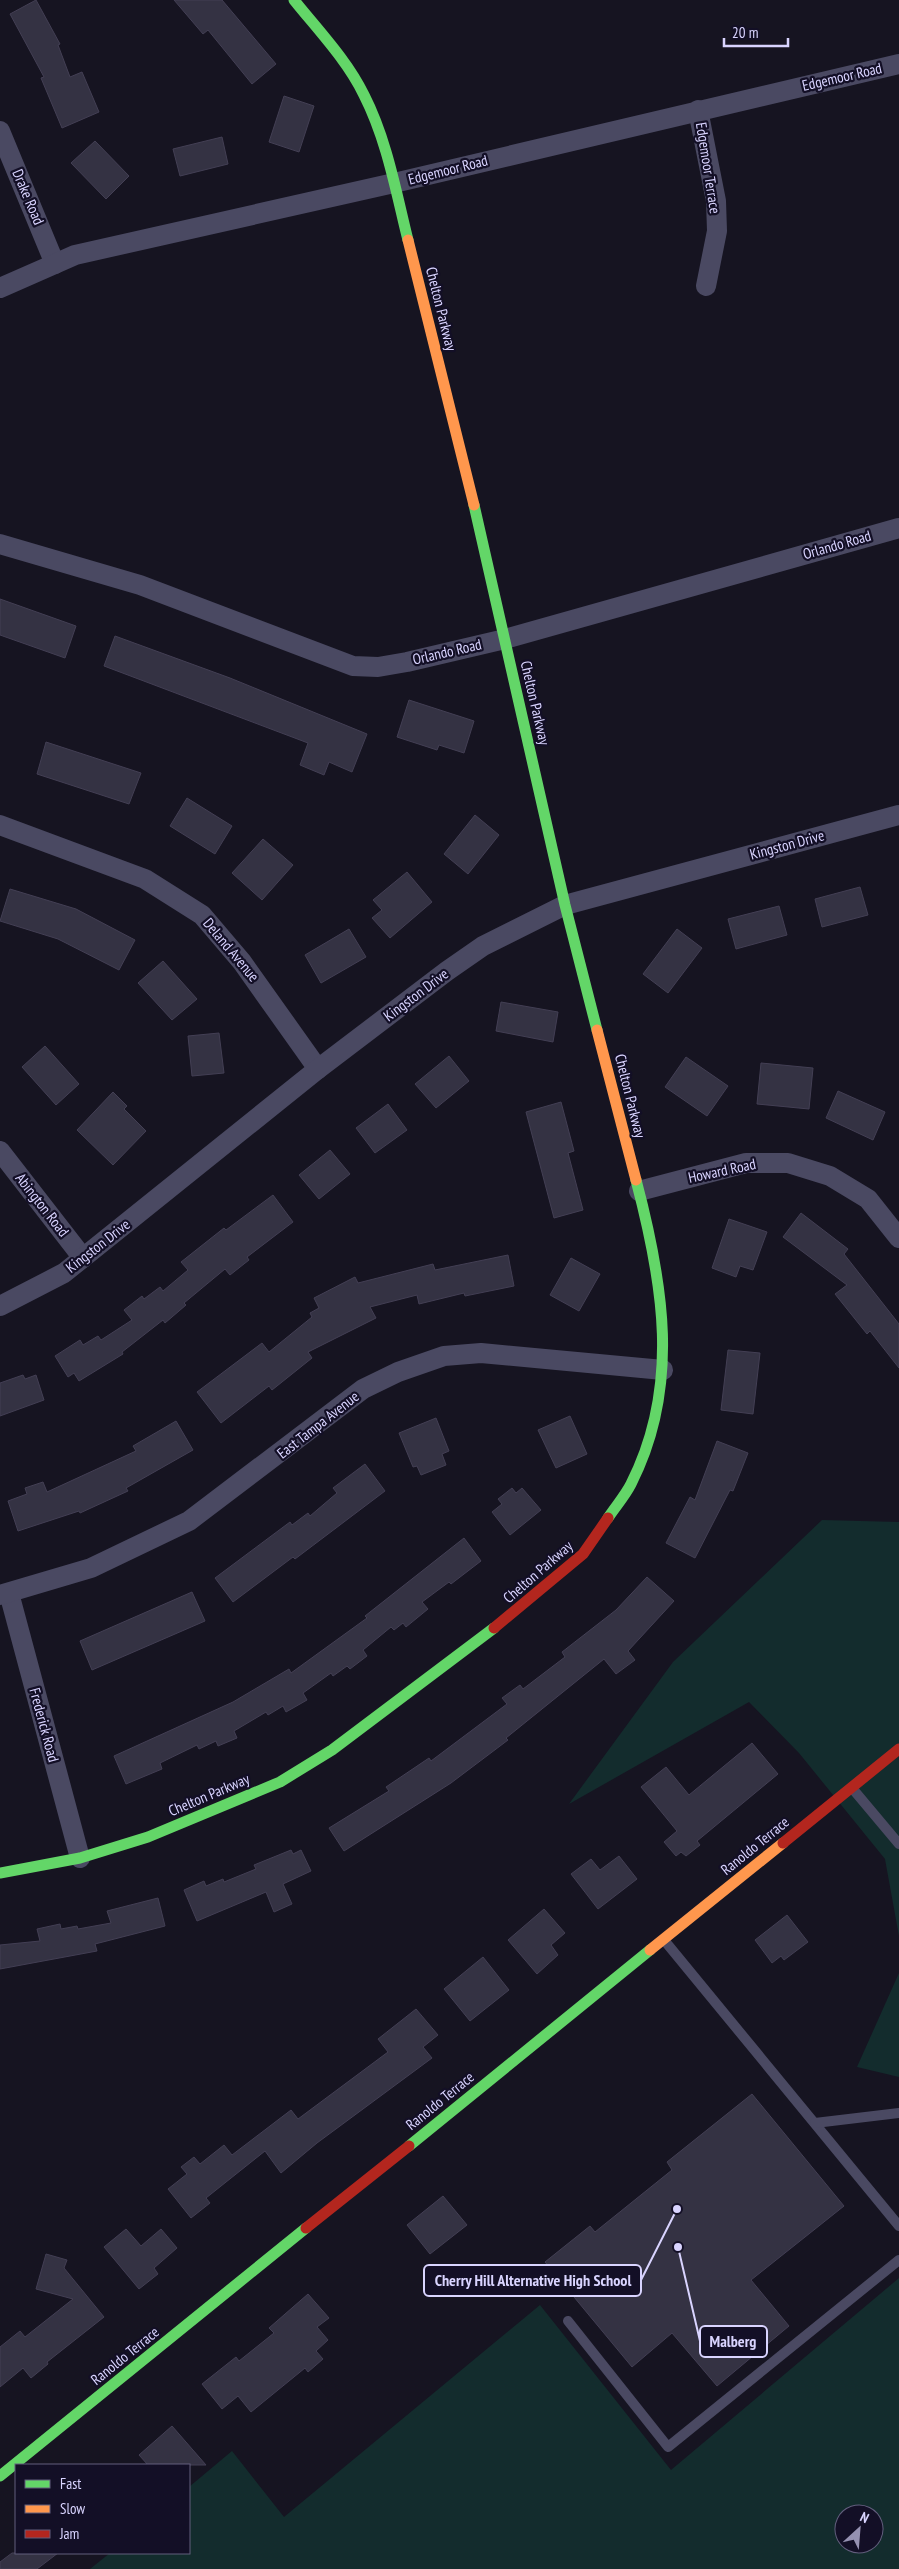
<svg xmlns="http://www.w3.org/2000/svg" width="899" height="2569" font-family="'PT Sans Narrow',sans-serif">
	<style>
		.green { fill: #132c2d; fill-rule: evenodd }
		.building { fill: #343243; stroke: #433f54 }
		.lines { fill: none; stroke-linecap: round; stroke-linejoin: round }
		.lane { stroke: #4a4962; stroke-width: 10 }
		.street { stroke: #4a4962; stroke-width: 20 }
		.fast { stroke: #63d668; stroke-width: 11 }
		.slow { stroke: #ff974d; stroke-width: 11 }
		.jam { stroke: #b3261e; stroke-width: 11 }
		.labels { text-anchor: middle; stroke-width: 4.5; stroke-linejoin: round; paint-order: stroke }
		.street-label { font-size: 15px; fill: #d9d4ff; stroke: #130f26 }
		.leader { fill: none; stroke: #d9d4ff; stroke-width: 2 }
		.callout-dot { fill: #d9d4ff; stroke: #130f26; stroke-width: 2 }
		.callout { fill: #130f26; stroke: #d9d4ff; stroke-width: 2 }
		.callout-label { font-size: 16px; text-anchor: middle; font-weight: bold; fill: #d9d4ff }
	</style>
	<rect width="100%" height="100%" fill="#161421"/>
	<g class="green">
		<polygon points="822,1520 899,1522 899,1936 885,1859 799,1753 749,1702 569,1804 673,1662"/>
		<polygon points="899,1973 899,2077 857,2067"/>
		<path d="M 899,2278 L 899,2569 L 90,2569 L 110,2553 L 189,2553 L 189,2487 L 232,2451 L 284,2517 L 540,2305 L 671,2470 ZM 844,2514 L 874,2514 L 874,2544 L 844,2544 Z"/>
	</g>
	<g class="building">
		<polygon points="36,0 60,44 58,45 70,77 82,72 99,112 62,128 41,78 44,77 10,14"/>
		<polygon points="174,0 222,0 276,64 252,84 208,30 203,34"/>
		<polygon points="284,96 314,106 299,152 269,142"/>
		<polygon points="222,137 228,164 180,176 173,149"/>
		<polygon points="95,141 129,176 106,199 71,163"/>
		<polygon points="0,599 76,626 65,658 0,635"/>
		<polygon points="115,636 230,678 367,734 352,772 329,762 324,775 300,765 308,743 104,666"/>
		<polygon points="409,700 474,721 464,753 439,745 437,750 397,737"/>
		<polygon points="46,742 141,773 129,804 37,774"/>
		<polygon points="187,798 232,826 215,854 170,826"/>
		<polygon points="475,815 499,835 468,874 444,854"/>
		<polygon points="263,839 293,865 262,900 232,873"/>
		<polygon points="407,872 432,902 390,938 372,918 382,910 373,900"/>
		<polygon points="860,887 868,915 822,927 815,899"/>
		<polygon points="10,889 76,909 135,940 119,970 58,939 0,921"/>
		<polygon points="779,906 787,935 736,949 728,919"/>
		<polygon points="349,929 366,957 321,983 305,955"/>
		<polygon points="677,929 702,948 668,993 643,974"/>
		<polygon points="163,961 197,999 172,1020 138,983"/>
		<polygon points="501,1002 558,1012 553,1042 496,1031"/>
		<polygon points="219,1033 224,1073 192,1076 188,1036"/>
		<polygon points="45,1046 79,1084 56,1105 22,1067"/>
		<polygon points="449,1056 469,1081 436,1108 415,1084"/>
		<polygon points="686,1057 728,1086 707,1116 665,1087"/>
		<polygon points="761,1063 813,1068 809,1109 757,1104"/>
		<polygon points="838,1091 885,1112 873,1140 826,1118"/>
		<polygon points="113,1092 127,1106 124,1109 146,1131 113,1165 77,1130"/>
		<polygon points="561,1102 574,1151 568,1153 583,1210 554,1218 526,1112"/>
		<polygon points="388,1104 407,1130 375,1153 356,1128"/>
		<polygon points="330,1150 350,1174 319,1199 299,1175"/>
		<polygon points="273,1195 293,1222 247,1257 249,1260 230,1275 225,1269 184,1303 186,1305 165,1323 163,1320 122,1352 123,1354 79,1381 74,1373 68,1377 55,1356 80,1340 83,1345 98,1336 101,1340 132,1320 124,1310 142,1296 144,1299 160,1287 163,1291 188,1270 181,1262 224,1228 226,1230"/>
		<polygon points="801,1213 848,1249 844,1254 899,1324 899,1368 870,1331 867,1334 835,1294 847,1285 783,1237"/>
		<polygon points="729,1219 767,1232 753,1270 740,1266 736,1277 712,1268"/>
		<polygon points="508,1255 514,1286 465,1296 464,1293 419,1304 417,1295 370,1307 376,1318 308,1352 312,1358 272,1390 269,1386 221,1423 197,1392 262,1343 269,1352 312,1317 310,1313 319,1308 314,1298 355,1277 358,1283 433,1264 435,1270"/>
		<polygon points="571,1258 600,1274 579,1311 550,1295"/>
		<polygon points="728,1350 760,1353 753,1414 721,1410"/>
		<polygon points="23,1375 25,1379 36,1375 44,1400 0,1416 0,1383"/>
		<polygon points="570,1416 587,1454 556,1468 538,1430"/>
		<polygon points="436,1418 449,1451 442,1454 446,1465 421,1475 417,1466 413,1467 399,1433"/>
		<polygon points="176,1421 193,1450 126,1488 128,1491 80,1513 79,1511 18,1531 8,1501 27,1494 25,1488 43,1482 47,1492 136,1451 133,1446"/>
		<polygon points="717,1441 748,1453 733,1491 730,1490 695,1558 666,1543 690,1497 695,1500"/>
		<polygon points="365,1464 385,1491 295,1559 293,1557 233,1602 215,1578 290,1522 292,1525 308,1513 310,1516 337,1493 333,1488"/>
		<polygon points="512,1488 516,1493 522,1488 541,1510 510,1535 492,1512 502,1504 498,1499"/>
		<polygon points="464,1538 481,1561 451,1584 449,1582 422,1602 428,1609 406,1627 403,1623 394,1630 391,1627 363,1650 367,1656 350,1669 347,1666 333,1676 331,1673 303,1693 307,1700 286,1712 283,1706 268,1715 266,1712 234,1731 237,1738 218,1746 216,1741 199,1749 197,1745 160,1763 162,1769 126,1784 114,1756 233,1702 289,1669 291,1673 367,1618 365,1616"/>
		<polygon points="647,1577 674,1601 628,1651 635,1660 616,1674 604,1659 506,1738 508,1740 451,1783 344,1851 329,1828 389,1791 386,1787 429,1758 431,1761 507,1704 502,1698 520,1685 523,1689 565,1657 562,1652 616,1610"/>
		<polygon points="192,1592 205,1621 92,1670 80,1641"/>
		<polygon points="752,1743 778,1774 697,1841 700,1845 686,1856 681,1852 676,1856 664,1842 677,1831 641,1787 666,1767 689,1795"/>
		<polygon points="291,1850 293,1854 301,1850 311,1871 283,1884 292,1904 274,1912 266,1892 197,1921 184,1890 204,1881 206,1886 223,1879 224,1882 256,1869 254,1865"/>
		<polygon points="619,1856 637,1879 598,1909 571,1874 591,1859 600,1870"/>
		<polygon points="158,1898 165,1926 95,1944 97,1951 0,1969 0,1945 40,1941 37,1929 60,1924 61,1929 77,1926 78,1929 111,1923 107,1911"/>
		<polygon points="544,1909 565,1933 551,1945 558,1955 537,1974 508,1940"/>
		<polygon points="787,1915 808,1942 784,1960 781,1956 772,1963 755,1940"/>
		<polygon points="483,1957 509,1990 470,2021 444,1989"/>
		<polygon points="416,2009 438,2035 423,2047 432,2058 317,2143 281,2173 265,2151 206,2198 210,2203 191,2218 168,2189 187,2174 181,2167 194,2157 200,2164 224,2145 232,2155 291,2110 298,2119 388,2052 378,2039"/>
		<polygon points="752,2094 844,2206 751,2280 789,2326 717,2386 672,2333 632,2367 545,2262 590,2226 595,2232 672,2170 667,2162"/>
		<polygon points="443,2196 467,2225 430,2254 407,2225"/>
		<polygon points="126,2229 141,2246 161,2229 177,2248 154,2268 158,2274 139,2289 104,2247"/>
		<polygon points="46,2254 67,2260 64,2268 104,2317 47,2362 48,2364 31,2378 23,2368 0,2387 0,2347 20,2331 25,2337 73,2299 36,2289"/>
		<polygon points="308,2294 329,2318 317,2327 328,2340 316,2351 323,2359 308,2372 305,2368 251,2412 238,2396 222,2409 202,2384 236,2357 239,2361 274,2333 269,2328"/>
		<polygon points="172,2426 206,2465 148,2465 139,2455"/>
		<polygon points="12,2553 58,2553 37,2569 0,2569 0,2562"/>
	</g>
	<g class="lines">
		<g class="lane">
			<polyline points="852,1788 899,1844"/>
			<polyline points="664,1940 899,2226"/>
			<polyline points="815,2123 899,2113"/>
			<polyline points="568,2321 668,2447 899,2260"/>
		</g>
		<g class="street">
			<polyline points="698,110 716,201 717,231 706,286"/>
			<polyline points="0,131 55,264"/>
			<polyline points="0,288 75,255 394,183 899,64"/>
			<polyline points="0,544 140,585 353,666 378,667 407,662 505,639 899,528"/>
			<polyline points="0,825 145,879 202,915 242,962 318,1069"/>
			<polyline points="0,1151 83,1258"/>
			<polyline points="639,1191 746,1163 788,1163 830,1176 868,1199 899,1238"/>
			<polyline points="0,1306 64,1273 318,1069 447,971 483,946 565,905 899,815"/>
			<polyline points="9,1593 80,1858"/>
			<polyline points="0,1595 91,1568 189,1521 363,1389 398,1372 444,1356 481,1353 663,1370"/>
		</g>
		<g class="fast">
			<path d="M 294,0 C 318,30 347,60 364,95 C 387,140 396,192 408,240"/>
			<polyline points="474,505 565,905 597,1030"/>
			<path d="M 608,1518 C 615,1507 625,1496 631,1484 C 681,1386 663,1282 636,1180"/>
			<polyline points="0,1873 80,1858 148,1837 280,1782 332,1750 494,1628"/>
			<polyline points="409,2146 650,1950"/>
			<polyline points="0,2476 306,2228"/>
		</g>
		<g class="slow">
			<polyline points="408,240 474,505"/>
			<polyline points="597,1030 636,1180"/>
			<polyline points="650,1950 783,1843"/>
		</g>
		<g class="jam">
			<polyline points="494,1628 583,1554 608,1518"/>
			<polyline points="783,1843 899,1749"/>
			<polyline points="306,2228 409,2146"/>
		</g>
	</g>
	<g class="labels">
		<g class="street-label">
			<text transform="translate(842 77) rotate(-13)" y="5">Edgemoor Road</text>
			<text transform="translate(708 168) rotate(81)" y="5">Edgemoor Terrace</text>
			<text transform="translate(448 170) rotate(-14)" y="5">Edgemoor Road</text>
			<text transform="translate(28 197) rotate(67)" y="5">Drake Road</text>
			<text transform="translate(441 309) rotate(76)" y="5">Chelton Parkway</text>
			<text transform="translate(837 545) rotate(-16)" y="5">Orlando Road</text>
			<text transform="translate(447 652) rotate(-13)" y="5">Orlando Road</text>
			<text transform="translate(535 703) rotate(77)" y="5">Chelton Parkway</text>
			<text transform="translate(787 845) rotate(-15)" y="5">Kingston Drive</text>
			<text transform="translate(231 950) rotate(50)" y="5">Deland Avenue</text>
			<text transform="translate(416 995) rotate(-37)" y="5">Kingston Drive</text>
			<text transform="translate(630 1096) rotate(76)" y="5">Chelton Parkway</text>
			<text transform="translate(722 1171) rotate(-12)" y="5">Howard Road</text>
			<text transform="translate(42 1205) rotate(52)" y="5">Abington Road</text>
			<text transform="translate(98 1246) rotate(-38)" y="5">Kingston Drive</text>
			<text transform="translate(318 1425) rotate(-38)" y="5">East Tampa Avenue</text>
			<text transform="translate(538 1572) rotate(-41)" y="5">Chelton Parkway</text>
			<text transform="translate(44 1725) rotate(75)" y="5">Frederick Road</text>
			<text transform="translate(209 1795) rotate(-23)" y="5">Chelton Parkway</text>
			<text transform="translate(755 1846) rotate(-39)" y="5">Ranoldo Terrace</text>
			<text transform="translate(440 2101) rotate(-39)" y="5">Ranoldo Terrace</text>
			<text transform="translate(125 2356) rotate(-39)" y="5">Ranoldo Terrace</text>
		</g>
	</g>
	<path class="leader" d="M677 2209L641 2280M678 2247L700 2341"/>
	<g class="callout-dot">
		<circle cx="677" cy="2209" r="5"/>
		<circle cx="678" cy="2247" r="5"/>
	</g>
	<g class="callout">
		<rect x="424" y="2265" width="217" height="31" rx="5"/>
		<rect x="700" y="2326" width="67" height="31" rx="5"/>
	</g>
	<g class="callout-label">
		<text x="533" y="2286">Cherry Hill Alternative High School</text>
		<text x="733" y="2347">Malberg</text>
	</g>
	<rect x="15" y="2464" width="175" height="90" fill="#130f26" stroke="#625e7d"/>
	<rect x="25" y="2480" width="25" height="8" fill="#63d668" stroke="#625e7d"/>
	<text x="60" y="2489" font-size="15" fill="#d9d4ff">Fast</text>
	<rect x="25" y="2505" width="25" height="8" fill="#ff974d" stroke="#625e7d"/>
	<text x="60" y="2514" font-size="15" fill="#d9d4ff">Slow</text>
	<rect x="25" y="2530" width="25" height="8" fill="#b3261e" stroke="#625e7d"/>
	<text x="60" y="2539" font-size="15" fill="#d9d4ff">Jam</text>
	<g transform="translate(859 2529) rotate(26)"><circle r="24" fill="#130f26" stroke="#625e7d"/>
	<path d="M0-4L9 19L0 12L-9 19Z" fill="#9591b1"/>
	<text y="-8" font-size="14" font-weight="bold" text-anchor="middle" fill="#d9d4ff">N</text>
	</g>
	<path d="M724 38v8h64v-8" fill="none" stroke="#d9d4ff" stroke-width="2.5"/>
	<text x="732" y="38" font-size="15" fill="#d9d4ff" stroke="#130f26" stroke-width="4" paint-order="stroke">20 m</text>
</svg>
